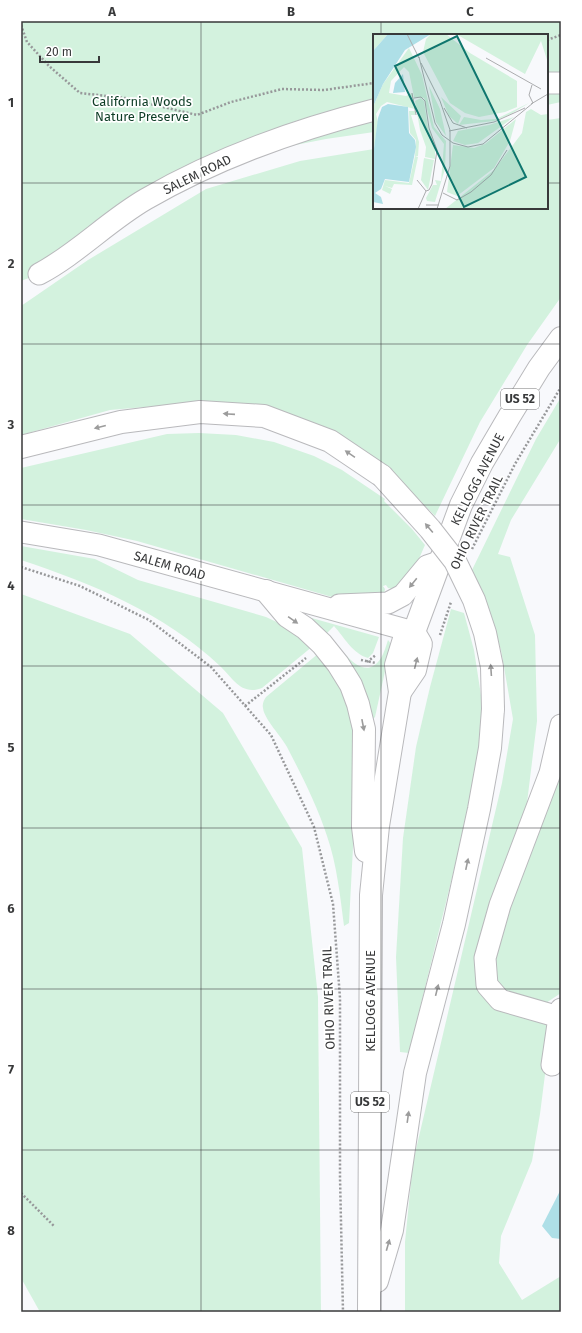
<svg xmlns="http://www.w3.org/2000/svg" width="582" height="1333" font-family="'Fira Sans',sans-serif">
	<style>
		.green { fill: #d3f2de }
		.water { fill: #aedfe7 }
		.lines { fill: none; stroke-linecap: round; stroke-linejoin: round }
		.minor-casing { stroke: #b9b9bc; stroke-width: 23 }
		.major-casing { stroke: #b9b9bc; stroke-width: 24 }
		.path { stroke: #97989a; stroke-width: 2.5; stroke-dasharray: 2 2; stroke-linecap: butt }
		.minor { stroke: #fff; stroke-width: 21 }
		.major { stroke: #fff; stroke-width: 22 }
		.major-bridge-casing { stroke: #b9b9bc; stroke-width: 24; stroke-linecap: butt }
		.major-bridge { stroke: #fff; stroke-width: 22 }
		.oneway { fill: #9c9c9c }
		.grid { fill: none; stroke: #38393a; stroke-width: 1; stroke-opacity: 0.55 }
		.labels { text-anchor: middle; stroke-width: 3.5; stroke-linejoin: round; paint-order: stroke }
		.shield { fill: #fff; stroke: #747475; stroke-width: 1 }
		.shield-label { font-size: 12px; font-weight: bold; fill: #38393a }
		.park-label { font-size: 13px; fill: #0d3c25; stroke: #fff }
		.street-label { font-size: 13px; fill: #38393a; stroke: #fff }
		.inset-road { fill: none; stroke: #abacae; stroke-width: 1 }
		.view { fill: #0f766e; fill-opacity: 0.15; stroke: #0f766e; stroke-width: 2 }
		.inset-edge { fill: none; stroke: #38393a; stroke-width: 2 }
		.neatline { fill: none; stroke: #38393a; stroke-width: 1.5 }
		.grid-label { font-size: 13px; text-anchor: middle; font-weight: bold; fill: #38393a }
	</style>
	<rect width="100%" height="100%" fill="#f8f9fc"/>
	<g class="green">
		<polygon points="21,21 561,21 561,102 547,105 547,35 374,35 374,132 326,139 280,148 180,188 39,274 21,281"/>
		<polygon points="561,118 561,297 527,345 480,422 435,516 402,482 350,447 192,403 110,410 21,435 21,306 88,260 206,189 300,161 374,149 374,208 547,208 547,120"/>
		<polygon points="561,397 561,438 511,520 498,554 510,557 535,635 537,721 527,803 501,872 481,944 480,983 544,1019 551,1027 540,1114 532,1161 501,1236 499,1263 522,1300 561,1276 561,1312 405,1312 405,1242 413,1162 502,783 513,719 501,650 472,570 536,439"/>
		<path d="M 199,433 L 236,435 L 274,442 L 314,456 L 342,470 L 385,499 L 384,501 L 412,529 L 425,545 C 415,567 414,576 393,589 L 388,588 L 386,585 L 383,586 L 385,589 L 384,595 L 346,601 L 137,541 L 86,530 L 21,519 L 21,468 L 167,434 Z"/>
		<path d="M 21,546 L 95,559 L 138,580 L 266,617 L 283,625 L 313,646 L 262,688 C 241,696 233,678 220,666 C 164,613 93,584 21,560 Z"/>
		<polygon points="21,594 130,634 223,713 302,848 318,997 321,1312 40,1312 21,1278"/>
		<polygon points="451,609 464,613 474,650 484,715 474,788 409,1053 400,1052 396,957 403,838 416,747 430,687"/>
		<path d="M 308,617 L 379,637 L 373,653 L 368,658 C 353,654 344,637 334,626 L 325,635 Z"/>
		<path d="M 333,640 C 345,654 365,683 381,658 C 384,653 386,646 388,640 L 391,644 L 375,717 L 373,719 L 371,719 Z"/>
		<path d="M 319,653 L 347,693 L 358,753 L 349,923 L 344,926 C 340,896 337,865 327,836 C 317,805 302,776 287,747 C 282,737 264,719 263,708 C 262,704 264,700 266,697 Z"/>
		<polygon points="561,746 561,993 543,1005 520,1002 493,983 490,960"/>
	</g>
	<polygon class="water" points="561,1189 561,1239 552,1238 542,1226"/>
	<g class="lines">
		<defs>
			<g id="minor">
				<polyline points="547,83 561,83"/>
				<path d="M 39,274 C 77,254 108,221 146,199 C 217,158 295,130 374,110"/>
				<polyline points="21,532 99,545 414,632"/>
				<polyline points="339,605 388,603 403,595 427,566 439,562"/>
				<polyline points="559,1017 500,1000 487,985 485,958 500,905 550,773 561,725"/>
				<polyline points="552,1065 559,1017 561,1009"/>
			</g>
			<g id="major">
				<polyline points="21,447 121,422 200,412 264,416 330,441 382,476"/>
				<polyline points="266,591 287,616 305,628 322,644 338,664 351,685 358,704 364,729 363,827 366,851"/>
				<polyline points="400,692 415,670 421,644 414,632"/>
				<polyline points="377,1281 392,1230 415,1073 454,924 479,809 490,748 493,709"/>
				<polyline points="369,1312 371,895 378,826 400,692 396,665 404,639 414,632 461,505 482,463 509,417 539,368 561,338"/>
			</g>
		</defs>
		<use href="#minor" class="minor-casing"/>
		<use href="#major" class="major-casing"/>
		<g class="path">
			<polyline points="21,25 27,42 49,66 80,93 125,98 197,115 231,102 282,89 324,90 374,83"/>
			<polyline points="547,40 561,35"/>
			<polyline points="472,549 515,464 561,387"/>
			<polyline points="21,567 80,586 149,620 211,667 271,735 314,827 333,904 340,998 340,1177 343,1312"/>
			<polyline points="440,635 451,602"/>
			<polyline points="361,660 376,663"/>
			<polyline points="367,662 376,655"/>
			<polyline points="245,706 306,658"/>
			<polyline points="21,1193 54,1226"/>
		</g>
		<use href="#minor" class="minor"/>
		<use href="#major" class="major"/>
		<defs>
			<polyline id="major-bridge" points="382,476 430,529 455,561 474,600 485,633 492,667 493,709"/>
		</defs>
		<use href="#major-bridge" class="major-bridge-casing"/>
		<use href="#major-bridge" class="major-bridge"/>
	</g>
	<defs><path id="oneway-solid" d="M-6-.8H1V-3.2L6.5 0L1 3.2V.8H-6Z"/></defs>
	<g class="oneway">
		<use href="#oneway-solid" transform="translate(229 414) rotate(-176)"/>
		<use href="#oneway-solid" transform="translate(100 427) rotate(166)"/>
		<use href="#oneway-solid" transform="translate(350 454) rotate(-146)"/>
		<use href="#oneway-solid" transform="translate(429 528) rotate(-130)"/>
		<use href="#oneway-solid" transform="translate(413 583) rotate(129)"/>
		<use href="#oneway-solid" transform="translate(293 620) rotate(35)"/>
		<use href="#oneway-solid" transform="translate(416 663) rotate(-76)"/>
		<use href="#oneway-solid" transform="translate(491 670) rotate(-94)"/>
		<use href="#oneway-solid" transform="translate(363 725) rotate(79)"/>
		<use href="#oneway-solid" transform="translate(467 864) rotate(-78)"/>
		<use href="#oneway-solid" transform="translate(437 990) rotate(-76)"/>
		<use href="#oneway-solid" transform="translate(408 1117) rotate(-82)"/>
		<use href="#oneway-solid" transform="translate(388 1245) rotate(-74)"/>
	</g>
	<path class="grid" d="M 201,21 L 201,1312M 381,21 L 381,35M 21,183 L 374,183M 547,183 L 561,183M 381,208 L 381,1312M 21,344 L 561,344M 21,505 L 561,505M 21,666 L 561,666M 21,828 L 561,828M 21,989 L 561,989M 21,1150 L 561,1150"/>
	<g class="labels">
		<g class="shield">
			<rect x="501" y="389" width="38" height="20" rx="3"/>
			<rect x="351" y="1092" width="38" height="20" rx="3"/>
		</g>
		<g class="shield-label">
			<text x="520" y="403">US 52</text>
			<text x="370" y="1106">US 52</text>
		</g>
		<g class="park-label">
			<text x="142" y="106">California Woods<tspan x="142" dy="15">Nature Preserve</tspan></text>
		</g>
		<g class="street-label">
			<text transform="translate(197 174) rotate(-26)" y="5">SALEM ROAD</text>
			<text transform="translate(477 479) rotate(-63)" y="5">KELLOGG AVENUE</text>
			<text transform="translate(476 522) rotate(-64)" y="5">OHIO RIVER TRAIL</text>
			<text transform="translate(170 565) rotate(16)" y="5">SALEM ROAD</text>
			<text transform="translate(328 998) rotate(-92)" y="5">OHIO RIVER TRAIL</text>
			<text transform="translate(370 1001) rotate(-90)" y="5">KELLOGG AVENUE</text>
		</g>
	</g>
	<g transform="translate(373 34)">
		<rect width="175" height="175" fill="#f8f9fc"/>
		<path d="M 0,0 L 15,0 L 0,17 ZM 58,0 L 73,0 L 97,19 L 144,47 L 144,73 L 132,78 L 106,83 L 92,79 L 77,69 L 50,18 L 53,5 ZM 83,0 L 175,0 L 175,29 L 168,7 L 152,40 ZM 36,14 L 49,41 L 61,93 L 73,107 L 72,135 L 62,168 L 54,167 L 53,164 L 60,151 L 64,151 L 62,146 L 68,147 L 71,110 L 59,94 L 51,64 L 41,63 L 36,38 L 31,33 L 18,47 L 16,59 L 33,62 L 39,59 L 42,75 L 14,68 L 8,72 L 3,80 L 5,88 L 0,122 L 0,73 L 10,50 ZM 56,52 L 67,75 L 73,102 L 63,88 ZM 68,63 L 88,82 L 85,90 L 76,82 ZM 48,64 L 51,67 L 55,94 L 62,110 L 62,125 L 52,123 L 53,113 L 47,96 L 42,67 ZM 156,69 L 138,80 L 121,87 L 86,91 L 91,83 L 108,86 L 123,85 ZM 158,75 L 168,81 L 175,80 L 175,175 L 72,175 L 121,136 L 149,99 L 153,78 ZM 36,77 L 42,77 L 42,81 L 38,81 L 46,108 L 45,122 L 42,122 L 43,106 L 37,99 ZM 141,83 L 105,109 L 92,111 L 80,107 L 85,97 L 116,91 ZM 143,85 L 137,107 L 121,134 L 84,162 L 74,158 L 80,111 L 101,114 L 112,110 ZM 42,122 L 45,123 L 39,151 L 21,150 L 19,154 L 12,152 L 19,155 L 17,160 L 9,156 L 12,146 L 36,149 ZM 51,124 L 61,126 L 55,156 L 48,146 Z" fill="#d3f2de"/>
		<path d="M 15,0 L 58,0 L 32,16 L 10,50 L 0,73 L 0,17 ZM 30,40 L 32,58 L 20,59 L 22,49 ZM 15,70 L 35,73 L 36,99 L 42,106 L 43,113 L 36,148 L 12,145 L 8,155 L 2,159 L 8,163 L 10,170 L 0,168 L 0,122 L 5,84 L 9,73 Z" fill="#aedfe7"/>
		<path class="inset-road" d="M 34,0 L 46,24M 46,23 L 62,89 L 69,101 L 80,109 L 95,113 L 110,110 L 160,69M 113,24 L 168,55M 48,29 L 67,67 L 77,96 L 77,132 L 64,175M 159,51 L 156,61 L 160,69M 39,59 L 43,81M 41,64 L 48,63 L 52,67 L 56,94 L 64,116 L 59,150 L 56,156 L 53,157M 158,70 L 175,60M 71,74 L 80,89 L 94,94M 76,97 L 121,88 L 152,74M 44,146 L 53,157 L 45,175M 70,159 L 84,166 L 98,158 L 118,141 L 134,116M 53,171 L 66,171"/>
		<path class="view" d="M 84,2 L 153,143 L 91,173 L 22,32 Z"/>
		<rect width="175" height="175" class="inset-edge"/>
	</g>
	<rect width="582" height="1333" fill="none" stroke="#ffffff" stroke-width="44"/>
	<path d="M40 56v6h59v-6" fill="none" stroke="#38393a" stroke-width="2"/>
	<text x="46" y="56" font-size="12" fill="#38393a" stroke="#ffffff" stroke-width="3" paint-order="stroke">20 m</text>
	<rect x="22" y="22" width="538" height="1289" class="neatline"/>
	<g class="grid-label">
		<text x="112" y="16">A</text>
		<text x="291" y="16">B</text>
		<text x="470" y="16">C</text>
		<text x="11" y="107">1</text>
		<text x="11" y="268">2</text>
		<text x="11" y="429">3</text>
		<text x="11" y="590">4</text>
		<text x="11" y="752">5</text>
		<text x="11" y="913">6</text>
		<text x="11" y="1074">7</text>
		<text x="11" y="1235">8</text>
	</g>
</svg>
